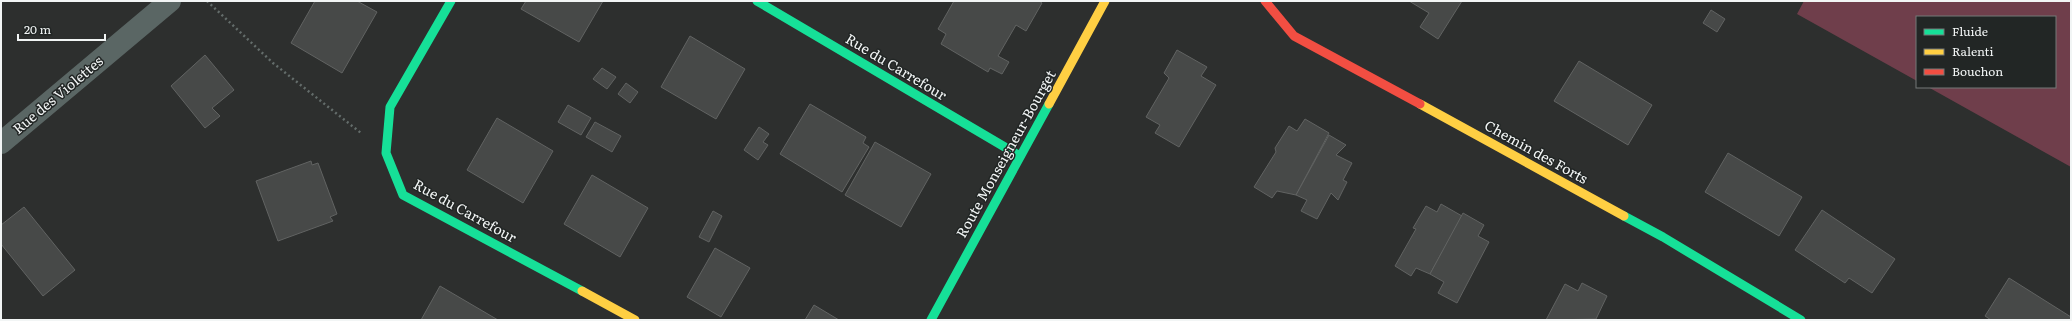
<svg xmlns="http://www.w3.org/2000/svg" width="2072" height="321" font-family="Literata,serif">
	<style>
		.green { fill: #6f3e4b }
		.building { fill: #474948; stroke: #616362 }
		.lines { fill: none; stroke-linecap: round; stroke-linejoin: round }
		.path { stroke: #646d6b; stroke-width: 2.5; stroke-dasharray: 2 3; stroke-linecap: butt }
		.street { stroke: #5a6664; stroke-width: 22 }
		.fast { stroke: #16e098; stroke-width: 9 }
		.slow { stroke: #ffcf43; stroke-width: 9 }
		.jam { stroke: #f24e42; stroke-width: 9 }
		.labels { text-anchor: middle; stroke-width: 3; stroke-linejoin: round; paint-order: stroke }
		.street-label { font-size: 14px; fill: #f2f5f5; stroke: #222625 }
	</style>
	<rect width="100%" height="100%" fill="#2d2f2e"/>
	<polygon class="green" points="1804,1 2071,1 2071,167 1928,87 2055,87 2055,17 1917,17 1917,81 1797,14"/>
	<g class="building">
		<polygon points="315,1 357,1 377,12 342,73 291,43"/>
		<polygon points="526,1 603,1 579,42 521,9"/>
		<polygon points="954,1 1039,1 1042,3 1026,31 1016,25 998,56 1009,62 1002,74 990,68 988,72 941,44 946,34 938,29"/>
		<polygon points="1409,1 1462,1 1438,39 1420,27 1429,13"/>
		<polygon points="1711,10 1725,19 1717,32 1703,23"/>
		<polygon points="690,36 745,69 716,119 661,87"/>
		<polygon points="1177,50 1207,67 1201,76 1216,85 1179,147 1155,133 1160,125 1146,117 1169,78 1164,73"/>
		<polygon points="205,55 234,90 212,108 220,116 205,128 171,86"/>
		<polygon points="1579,61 1652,105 1628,145 1554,101"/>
		<polygon points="602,68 616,77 607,89 593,79"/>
		<polygon points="626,83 638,92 630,103 618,94"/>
		<polygon points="810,104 866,137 863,143 869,147 842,192 780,154"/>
		<polygon points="568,105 591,118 581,135 558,122"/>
		<polygon points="497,118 553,151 523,203 467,170"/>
		<polygon points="1305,119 1329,133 1296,195 1277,191 1272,198 1254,187 1276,152 1275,148 1289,126 1297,131"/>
		<polygon points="595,122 621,136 612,152 586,137"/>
		<polygon points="759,127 769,134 763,142 768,145 758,160 744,150"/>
		<polygon points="1329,135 1346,145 1336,155 1352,163 1343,180 1347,182 1338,200 1331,193 1317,219 1301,211 1307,200 1296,195"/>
		<polygon points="875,142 931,174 901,227 845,195"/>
		<polygon points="1728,153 1802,197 1779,236 1705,192"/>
		<polygon points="311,161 312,165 318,163 337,214 330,217 333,221 278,241 256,181"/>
		<polygon points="592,175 648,208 620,257 564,224"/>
		<polygon points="1441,204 1462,216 1430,274 1416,268 1411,276 1395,266 1416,229 1413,228 1426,206 1437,212"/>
		<polygon points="24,207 75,270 43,296 1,244 1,225"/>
		<polygon points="1822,210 1895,259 1872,293 1849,278 1845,283 1795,250"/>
		<polygon points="713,211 722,216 709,242 699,237"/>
		<polygon points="1463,213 1484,225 1478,236 1489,242 1457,303 1438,293 1444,282 1430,274"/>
		<polygon points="715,248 750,268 721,317 687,297"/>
		<polygon points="2009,278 2071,317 2071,320 1991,320 1985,316"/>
		<polygon points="1582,283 1607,296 1596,319 1546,320 1565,284 1578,291"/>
		<polygon points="440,286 498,320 421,320"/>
		<polygon points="814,305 839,320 805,320"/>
	</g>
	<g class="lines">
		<polyline class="path" points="207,1 273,63 361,133"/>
		<polyline class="street" points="1,143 170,1"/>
		<g class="fast">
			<polyline points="451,1 390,107 386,153 403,195 582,291"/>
			<polyline points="757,1 1020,156"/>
			<polyline points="1624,216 1663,237 1801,320"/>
			<polyline points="931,320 1049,104"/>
		</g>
		<g class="slow">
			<polyline points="1049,104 1105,1"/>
			<polyline points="1420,104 1624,216"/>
			<polyline points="582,291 635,320"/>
		</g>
		<polyline class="jam" points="1265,1 1294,36 1420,104"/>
	</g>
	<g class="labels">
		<g class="street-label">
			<text transform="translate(896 67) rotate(31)" y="5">Rue du Carrefour</text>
			<text transform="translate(58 95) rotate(-40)" y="5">Rue des Violettes</text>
			<text transform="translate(1536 152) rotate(29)" y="5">Chemin des Forts</text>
			<text transform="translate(1006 154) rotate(-61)" y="5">Route Monseigneur-Bourget</text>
			<text transform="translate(465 211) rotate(29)" y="5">Rue du Carrefour</text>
		</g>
	</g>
	<rect width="2072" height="321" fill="none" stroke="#f2f5f5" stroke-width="4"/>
	<rect x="1916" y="16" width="140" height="72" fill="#222625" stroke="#757978"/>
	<rect x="1924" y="29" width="20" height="6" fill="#16e098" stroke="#757978"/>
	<text x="1952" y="36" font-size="12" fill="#f2f5f5">Fluide</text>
	<rect x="1924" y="49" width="20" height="6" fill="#ffcf43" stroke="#757978"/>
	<text x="1952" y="56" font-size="12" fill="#f2f5f5">Ralenti</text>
	<rect x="1924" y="69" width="20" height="6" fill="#f24e42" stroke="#757978"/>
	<text x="1952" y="76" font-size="12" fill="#f2f5f5">Bouchon</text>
	<path d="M18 34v6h87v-6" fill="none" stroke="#f2f5f5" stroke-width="2"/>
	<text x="24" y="34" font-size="12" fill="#f2f5f5" stroke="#222625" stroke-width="3" paint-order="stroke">20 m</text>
</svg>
